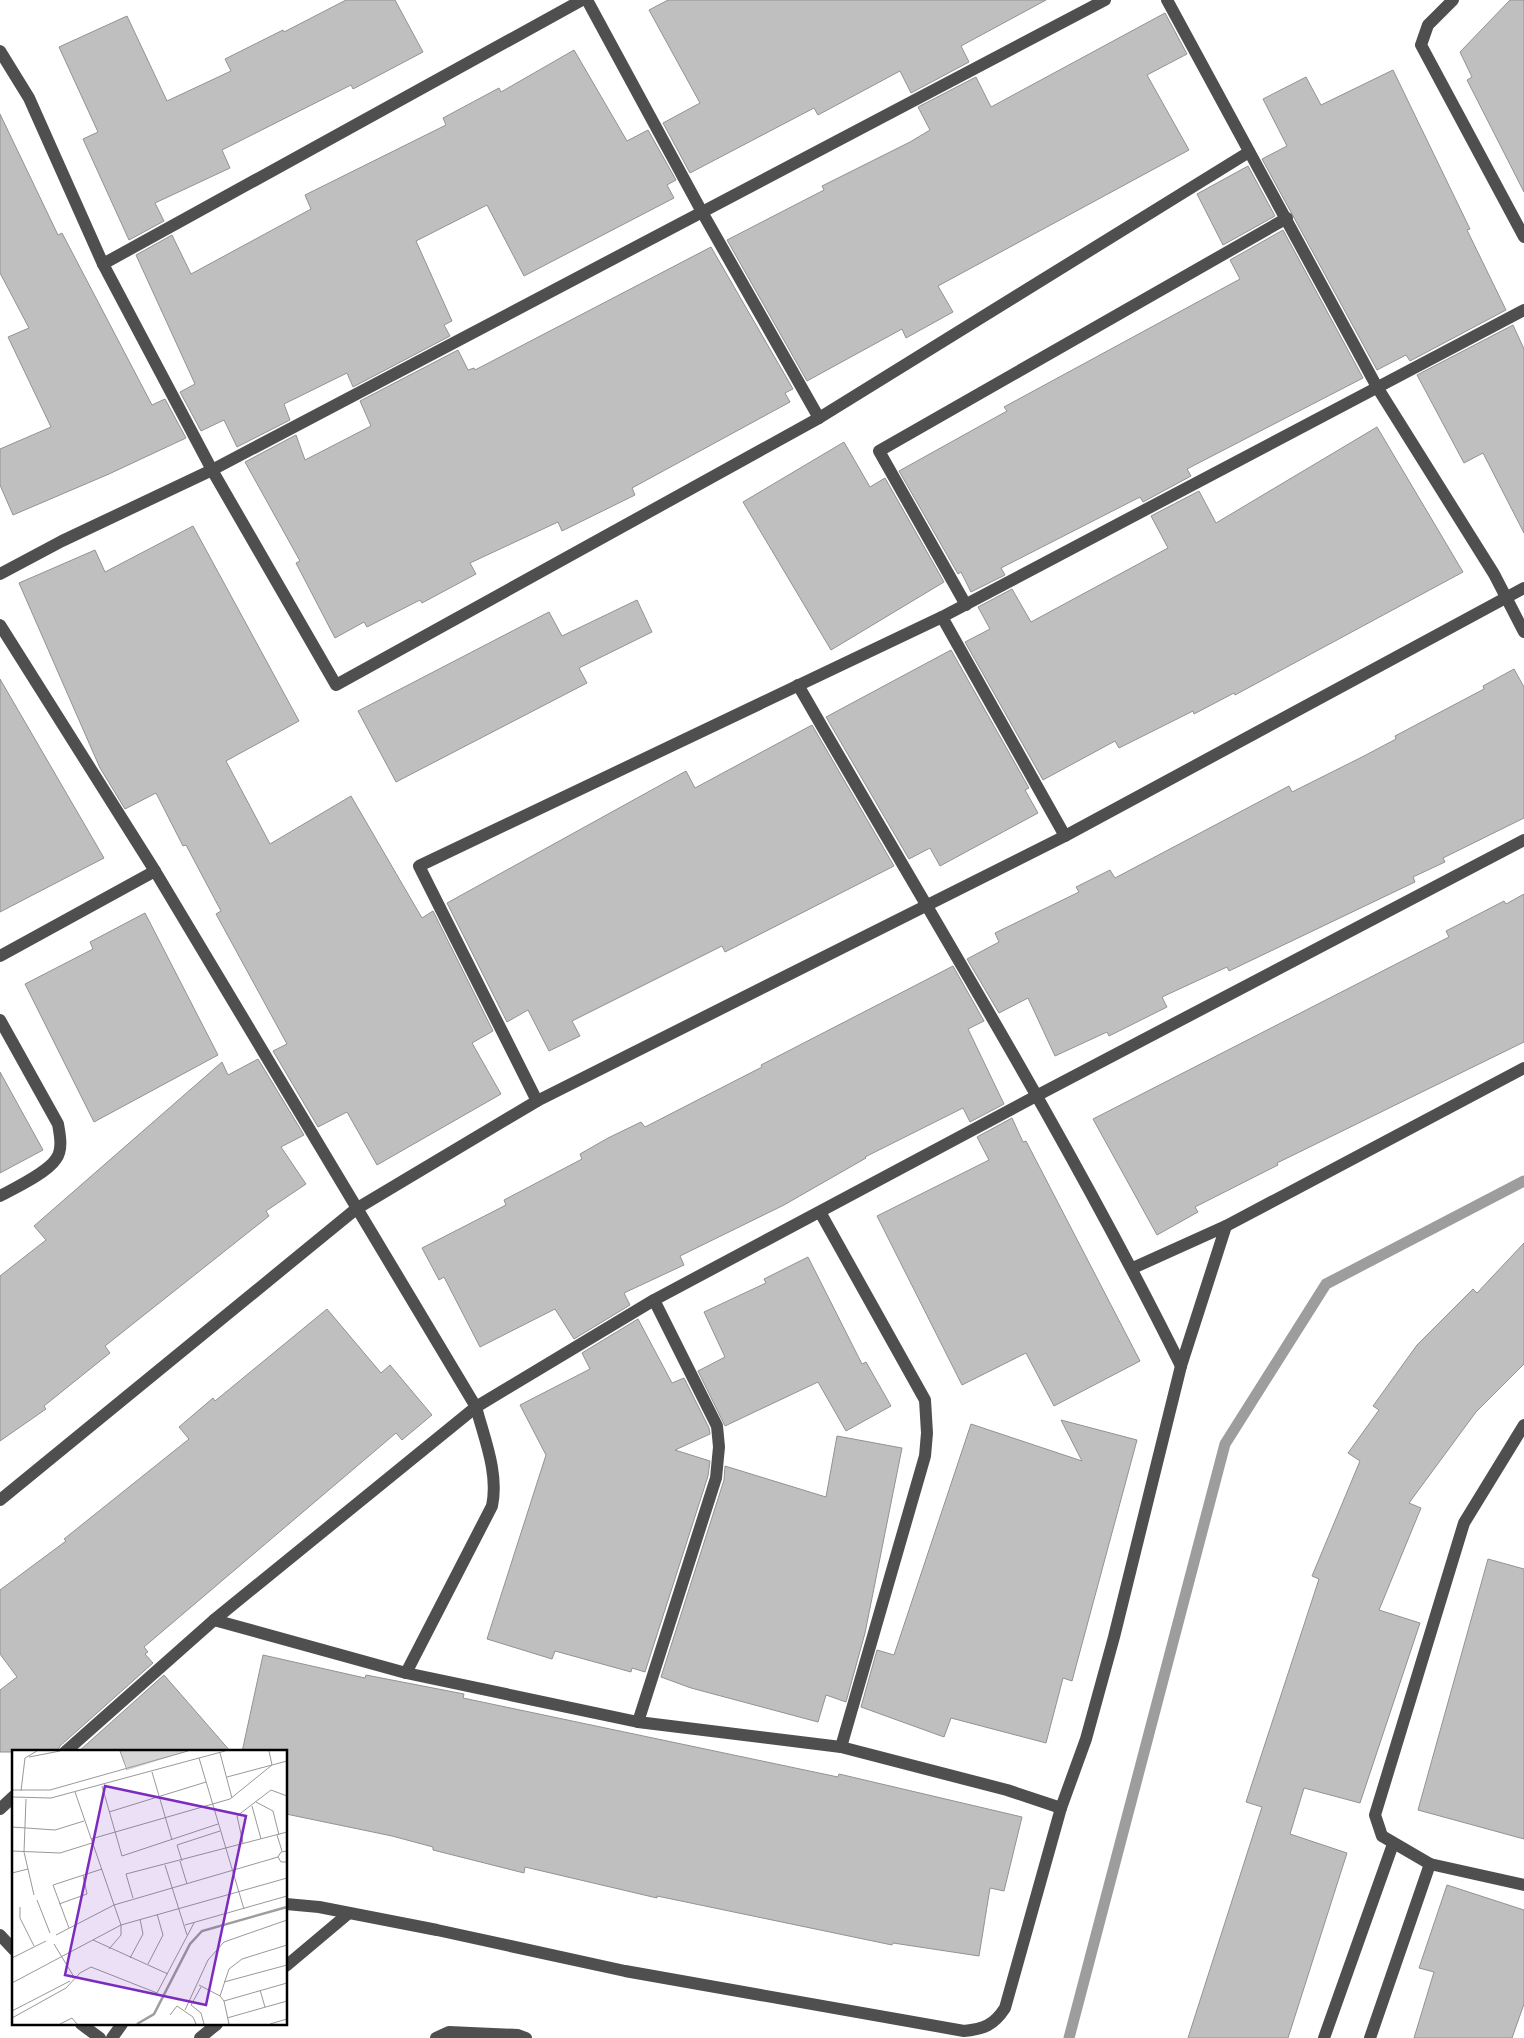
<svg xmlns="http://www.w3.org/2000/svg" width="1524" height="2038" font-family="Poppins,sans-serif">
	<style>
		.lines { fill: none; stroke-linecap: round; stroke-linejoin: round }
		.stream { stroke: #9d9d9d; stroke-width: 11 }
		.building { fill: #bfbfbf; stroke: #939393 }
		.minor { stroke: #4f4f4f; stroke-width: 12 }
		.inset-river { fill: none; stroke: #9d9d9d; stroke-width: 2.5 }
		.inset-road { fill: none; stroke: #999; stroke-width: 1 }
		.view { fill: #7b2cbf; fill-opacity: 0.15; stroke: #7b2cbf; stroke-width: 2.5 }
		.inset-edge { fill: none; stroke: #000; stroke-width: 2.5 }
	</style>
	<rect width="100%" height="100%" fill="#fff"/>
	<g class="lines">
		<polyline class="stream" points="1069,2038 1225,1444 1326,1284 1524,1181"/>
	</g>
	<g class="building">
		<polygon points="346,0 395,0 423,52 353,89 351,85 222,150 230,168 155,203 164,221 129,240 83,139 98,132 59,47 127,16 167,101 231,71 225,59 283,30 284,32"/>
		<polygon points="668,0 1046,0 961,46 969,62 911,93 900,71 818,115 814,108 690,173 663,123 700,103 649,10"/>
		<polygon points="1510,0 1524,0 1524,192 1467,80 1472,77 1460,52"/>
		<polygon points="1165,13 1187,54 1147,75 1189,150 938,286 953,312 906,338 902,329 807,381 727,240 824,190 822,186 910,142 930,130 918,107 976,77 991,107"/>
		<polygon points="574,50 627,141 648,130 676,180 667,185 674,198 524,276 487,205 416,241 452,321 444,325 450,336 353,387 347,373 284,404 290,420 237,447 224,420 201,431 180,392 195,384 136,255 172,235 191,274 311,209 305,195 446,125 443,118 499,88 501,92"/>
		<polygon points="1393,70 1470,229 1467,230 1506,310 1410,361 1406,355 1377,370 1262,159 1287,146 1263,99 1306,77 1321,105"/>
		<polygon points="0,114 58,235 62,233 152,405 165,399 186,438 109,474 13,515 0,485 0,449 51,427 8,337 29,328 0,273"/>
		<polygon points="1248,166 1275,216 1223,245 1197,194"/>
		<polygon points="1283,230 1363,378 1187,469 1191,476 1143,502 1140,497 1001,568 1005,575 971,592 961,572 958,574 899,471 1007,411 1004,407 1240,279 1230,260"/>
		<polygon points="711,247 793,389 785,393 790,402 632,488 635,495 562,531 558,522 470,563 476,574 422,603 420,600 367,627 364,622 335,638 296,563 300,561 245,462 296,435 305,460 371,426 360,401 458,350 468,370 474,368 475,370"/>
		<polygon points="1513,325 1524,349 1524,533 1483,453 1464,463 1417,375"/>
		<polygon points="1377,427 1463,572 1235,695 1234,693 1194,714 1193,711 1119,748 1115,741 1043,780 965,642 990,629 978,607 1012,589 1031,622 1168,548 1151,516 1199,491 1216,523"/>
		<polygon points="844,442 870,487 885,478 944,582 831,650 743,502"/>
		<polygon points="193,526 299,721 226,761 270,844 351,796 422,918 433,911 493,1031 472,1043 501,1094 377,1165 347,1112 318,1127 273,1051 287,1044 216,914 221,911 186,845 183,846 156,793 125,809 100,768 19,583 95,550 105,572"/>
		<polygon points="637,600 652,632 579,668 587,683 396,782 358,711 549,612 562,636"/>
		<polygon points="951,650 1029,788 1025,790 1038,813 940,866 930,848 909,859 826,717"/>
		<polygon points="1514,669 1524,687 1524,818 1443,858 1445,862 1413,877 1415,882 1229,971 1227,967 1162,997 1167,1007 1109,1036 1107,1032 1055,1056 1028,998 999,1013 967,959 999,942 995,933 1079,892 1076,887 1110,870 1115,878 1289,786 1292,792 1364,756 1396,739 1395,736 1484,689 1483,686"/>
		<polygon points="0,679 104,858 0,912"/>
		<polygon points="812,725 894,866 725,952 722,946 572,1021 580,1036 549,1051 528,1010 507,1022 447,903 686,771 695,788"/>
		<polygon points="1524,894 1524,1042 1277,1163 1278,1165 1195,1207 1198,1212 1157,1235 1093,1119 1449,937 1446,931 1504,901 1506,904"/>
		<polygon points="145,913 218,1055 94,1122 25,984 93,949 90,942"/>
		<polygon points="953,966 984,1021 968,1029 1004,1104 970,1122 963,1108 865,1157 866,1158 784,1205 680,1256 684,1265 624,1293 630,1305 574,1339 555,1309 480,1347 444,1277 439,1280 422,1248 506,1205 504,1200 582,1159 580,1154 608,1138 641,1122 645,1127 762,1067 761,1065"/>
		<polygon points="258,1059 304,1135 281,1147 306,1184 266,1211 269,1216 105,1346 110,1353 44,1406 46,1409 0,1441 0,1276 46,1240 34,1226 222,1062 228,1075"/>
		<polygon points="0,1072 43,1150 0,1173"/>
		<polygon points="1012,1118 1023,1142 1026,1141 1140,1361 1054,1406 1026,1353 962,1385 877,1216 989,1160 977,1137"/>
		<polygon points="1524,1243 1524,1364 1476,1412 1409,1503 1421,1508 1379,1610 1420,1623 1360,1803 1304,1788 1290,1834 1347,1853 1288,2038 1188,2038 1262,1807 1246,1802 1319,1579 1312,1576 1360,1461 1348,1453 1379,1410 1373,1406 1417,1345 1473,1289 1477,1293"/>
		<polygon points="808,1257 862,1364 866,1362 891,1406 846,1431 818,1382 725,1426 698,1371 725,1357 704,1312 766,1283 764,1279"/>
		<polygon points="327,1309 381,1373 390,1365 432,1415 402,1440 396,1433 144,1647 148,1652 145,1654 153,1663 60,1746 57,1752 0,1752 0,1690 17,1677 0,1654 0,1590 66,1541 64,1539 189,1439 179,1427 213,1398 215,1401"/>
		<polygon points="638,1319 672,1383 684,1378 709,1428 710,1434 675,1450 710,1461 708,1476 645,1672 632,1668 631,1672 555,1651 552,1659 487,1639 546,1455 520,1405 590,1369 582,1353"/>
		<polygon points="1061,1420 1137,1440 1072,1681 1063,1678 1046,1743 951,1718 944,1737 861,1707 877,1650 894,1655 971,1424 1082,1461"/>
		<polygon points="837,1436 902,1448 865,1633 846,1702 826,1695 818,1722 691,1688 661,1677 724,1480 725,1466 826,1497"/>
		<polygon points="1488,1559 1524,1569 1524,1839 1418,1810"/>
		<polygon points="263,1655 365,1678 366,1675 464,1694 463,1698 838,1777 839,1774 1022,1817 1004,1891 990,1888 979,1956 893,1943 892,1945 657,1896 657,1898 525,1867 524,1873 433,1850 433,1847 392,1836 286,1814 286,1752 242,1752"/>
		<polygon points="164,1675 231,1752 78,1752"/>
		<polygon points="1447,1885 1524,1910 1524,2004 1512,2038 1414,2038 1434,1972 1419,1968"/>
	</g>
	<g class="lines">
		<g class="minor">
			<polyline points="587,0 702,212 819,418"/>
			<polyline points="1167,0 1377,387 1494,574 1524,632"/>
			<polyline points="1453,0 1428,25 1421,45 1524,237"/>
			<polyline points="0,51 29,98 103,264 212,470 336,685 819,418 1249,152"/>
			<polyline points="103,264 582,0"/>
			<polyline points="0,574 62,541 212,470 1105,0"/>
			<polyline points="966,605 879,451 1287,218"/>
			<polyline points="942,617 1065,836"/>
			<path d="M 0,625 L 155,871 L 476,1407 C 484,1438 499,1473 492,1506 L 406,1673"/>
			<path d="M 798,685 C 928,911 1065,1132 1181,1366"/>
			<polyline points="0,956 155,871"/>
			<path d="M 0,1020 L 58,1124 C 60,1135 63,1150 56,1159 C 47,1173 15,1188 0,1196"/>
			<polyline points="537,1101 419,866 942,617 1524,310"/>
			<polyline points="820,1212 925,1400 927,1433 925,1456 841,1747"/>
			<polyline points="1133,1268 1226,1226 1524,1068"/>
			<polyline points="1524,1425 1464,1523 1375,1815 1382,1836 1430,1864 1524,1885"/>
			<polyline points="0,1500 356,1209 537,1101 1065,836 1524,588"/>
			<polyline points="214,1620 406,1673 638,1722 841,1747 1007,1790 1061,1808"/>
			<polyline points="638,1722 716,1478 719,1447 717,1426 654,1300"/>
			<polyline points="65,1752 214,1620 476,1407 654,1300 1038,1095 1524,840"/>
			<polyline points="0,1809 14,1796"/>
			<path d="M 286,1904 L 319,1907 L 437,1930 L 625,1971 L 964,2031 C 984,2029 994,2025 1005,2008 L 1061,1808 L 1086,1739 L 1114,1637 L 1181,1366 L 1226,1226"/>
			<polyline points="0,1935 14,1950"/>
			<polyline points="286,1966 349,1913"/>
			<polyline points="81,2024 100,2038"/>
			<polyline points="112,2038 122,2024"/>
			<polyline points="200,2038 217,2024"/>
			<polyline points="436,2038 449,2032 518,2035 526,2038"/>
			<polyline points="1324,2038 1393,1844"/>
			<polyline points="1370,2038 1430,1864"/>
		</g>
	</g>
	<g transform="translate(12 1750)">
		<rect width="275" height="275" fill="#fff"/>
		<path d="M 108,1 L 176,1 L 116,20 Z" fill="#d6d6d6"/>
		<path class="inset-river" d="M 125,274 L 142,264 L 178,194 L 190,181 L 275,157"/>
		<path class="inset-road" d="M 108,1 L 115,20M 208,3 L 220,48M 17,7 L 48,1M 187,8 L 232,159M 140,22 L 160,90M 215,27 L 275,11M 90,36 L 110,106 L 206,74M 0,40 L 38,40 L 176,1M 9,41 L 13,8 L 25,1M 63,42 L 109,175 L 109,185 L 97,199M 0,47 L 39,48 L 213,1M 14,49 L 12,102 L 22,145M 244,52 L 261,61 L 267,85M 240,56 L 249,89M 97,62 L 194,32M 0,77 L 43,80 L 72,71M 265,85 L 270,101M 79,89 L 218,49 L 260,15 L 257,1M 231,93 L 225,66 L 259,40 L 275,46M 0,101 L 48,103 L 80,93M 275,101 L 269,102 L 266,107 L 269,112 L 275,112M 168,111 L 175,134M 170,111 L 165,95 L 208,81M 153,115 L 175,185M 0,123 L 16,119M 121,148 L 114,124 L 275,82M 25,150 L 38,183M 47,154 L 75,144 L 71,125M 8,157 L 8,168 L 22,196M 173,175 L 275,146M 57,178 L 41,135 L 90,119M 44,185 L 102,155 L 266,107M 81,190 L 156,224M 42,194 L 62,227M 0,208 L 34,191M 118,208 L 131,184 L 128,169M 136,214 L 151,185 L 145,164M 212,232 L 275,215M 0,233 L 109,175 L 275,128M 187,235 L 208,246M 189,237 L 179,255 L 189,263 L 192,274M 248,240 L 253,257M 212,251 L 275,233M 173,260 L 196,210 L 212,192 L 275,170M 0,261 L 58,231M 158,265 L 165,256 L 181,267 L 184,274M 0,268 L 54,238 L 68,223 L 79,217 L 145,243 L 182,173M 215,268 L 275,251M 48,274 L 60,268 L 65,274M 217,274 L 212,251 L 208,246 L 217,219 L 230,209 L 275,195M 258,274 L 275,269"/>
		<path class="view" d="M 93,36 L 234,66 L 194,255 L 53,225 Z"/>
		<rect width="275" height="275" class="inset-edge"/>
	</g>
</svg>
